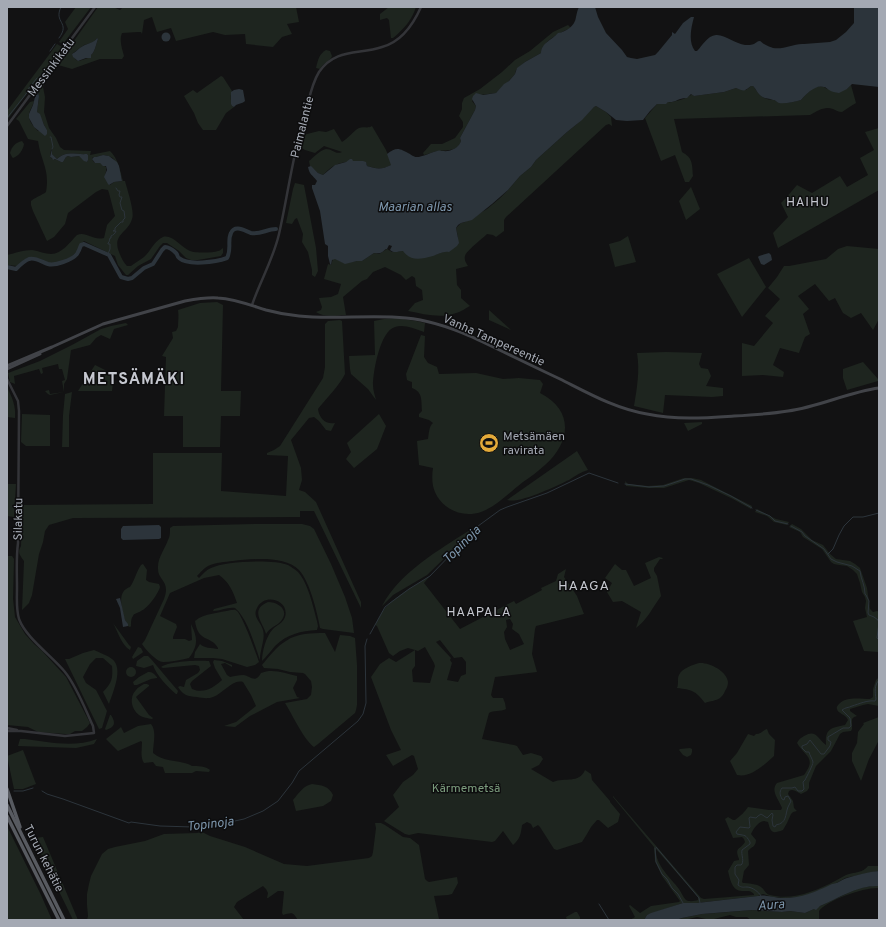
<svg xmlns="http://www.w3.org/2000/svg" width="886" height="927" font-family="Overpass,sans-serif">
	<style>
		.green { fill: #1e251f; fill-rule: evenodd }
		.water { fill: #2c343b }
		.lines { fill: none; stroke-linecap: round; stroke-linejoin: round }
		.stream { stroke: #2c343b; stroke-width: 1 }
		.river { stroke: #2c343b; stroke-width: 4 }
		.tertiary { stroke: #333438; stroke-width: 2.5 }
		.secondary { stroke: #414348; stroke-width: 3 }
		.trunk { stroke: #575a60; stroke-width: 3.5 }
		.labels { text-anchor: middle; stroke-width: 3; stroke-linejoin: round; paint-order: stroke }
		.street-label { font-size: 12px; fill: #a4a9b3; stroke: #0d0d0e }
		.poi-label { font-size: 12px; fill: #a4a9b3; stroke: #0d0d0e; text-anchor: start }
		.park-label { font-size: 12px; fill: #7c9d7e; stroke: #0d0d0e }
		.neighbourhood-label { font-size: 13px; letter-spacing: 1px; fill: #c5c7cf; stroke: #0d0d0e }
		.water-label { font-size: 13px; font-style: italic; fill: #7d96ac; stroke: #0d0d0e }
		.quarter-label { font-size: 14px; letter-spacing: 1px; fill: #c5c7cf; stroke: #0d0d0e }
		.district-label { font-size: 16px; font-weight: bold; letter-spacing: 1px; fill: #c5c7cf; stroke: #0d0d0e }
	</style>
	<rect width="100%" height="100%" fill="#121213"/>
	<g class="green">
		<polygon points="76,7 91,7 63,44 59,42 68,29 65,22"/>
		<path d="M 98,7 L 113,7 L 120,10 L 123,7 L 296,7 L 299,22 L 287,24 L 292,34 L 282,37 L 273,47 L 246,44 L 245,34 L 225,35 L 213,32 L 176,41 L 171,28 L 157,32 L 152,17 L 144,20 L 142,34 L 141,32 L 138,32 L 122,33 C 119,40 122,49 124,56 L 122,59 L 100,59 L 72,69 L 58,65 L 66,52 ZM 97,38 L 98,39 C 96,44 95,52 91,55 L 91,57 L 79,61 L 76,60 L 72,54 L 84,45 L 94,42 Z"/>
		<path d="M 389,7 L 416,7 C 412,20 403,30 393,38 L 391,38 L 389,20 L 387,18 L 380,20 L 380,14 Z"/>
		<path d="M 568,25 L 571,28 C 561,32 541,42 541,53 L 525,62 L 516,70 L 515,74 L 509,81 L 496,93 L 480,95 L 472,101 L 476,106 L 475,110 L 461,136 L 460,138 L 461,141 C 459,151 448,150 439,151 C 434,151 429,154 424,155 L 423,153 L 431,144 L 442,144 L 455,138 L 463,127 L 463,122 L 459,116 L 462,109 L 462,103 L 464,98 L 480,89 L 502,72 L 515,60 L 530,51 L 553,32 Z"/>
		<polygon points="57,44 62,47 7,120 7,111"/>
		<path d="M 326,50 L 330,51 L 332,56 C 330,62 323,63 320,69 L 316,68 C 318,60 319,54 326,50 Z"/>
		<path d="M 221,76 L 223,77 L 232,91 C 230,94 231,103 232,106 L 234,107 L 226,113 L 216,130 L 203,130 L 198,123 L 194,113 L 184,96 L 193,90 L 197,93 Z"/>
		<path d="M 45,82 L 43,87 L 45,97 L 44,112 L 49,128 L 56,138 L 60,147 L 64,150 L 91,151 L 90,155 L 110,151 C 118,158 120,171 123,181 L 125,181 C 127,189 135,212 132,219 C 128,233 112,234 119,252 C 121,257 123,262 127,266 L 131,266 C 135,263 140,260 144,257 C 150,252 155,240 163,237 C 172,234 182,248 190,251 C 195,253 212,253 218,251 C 220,251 221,249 223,248 L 223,253 L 221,256 L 198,260 L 191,260 L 186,258 L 179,251 L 167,243 L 163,243 L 160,246 L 151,259 L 138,266 L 128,275 L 126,275 L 118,265 L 115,256 L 84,241 L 81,244 L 78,251 L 71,257 L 60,262 L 49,264 L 30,258 L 26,259 L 17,266 L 7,265 L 7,255 C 15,253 24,250 32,250 C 39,251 45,254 51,254 C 62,254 70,242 77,235 C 86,231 93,241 104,238 L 107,225 L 115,216 L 109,193 L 108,190 L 102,189 L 96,192 L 68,213 L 65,224 L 54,237 L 47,241 L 33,211 L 31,205 L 31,201 C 34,198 42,195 46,192 C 50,169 41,162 38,141 L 28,139 L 19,121 L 16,119 L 30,102 L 34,101 C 33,106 30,109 29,114 C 28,121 34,127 38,131 L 47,130 C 43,124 41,116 37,112 C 37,106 40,99 38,93 L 39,89 ZM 52,149 L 52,154 L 57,159 C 67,150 75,155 87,154 L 88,155 L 88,160 L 87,162 L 79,156 L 71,157 L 68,156 L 66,157 L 63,162 L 61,162 L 55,159 L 54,160 L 50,157 L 51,150 ZM 103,155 C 114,156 117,161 119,171 C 120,175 122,177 122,181 L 114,182 L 110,185 C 101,174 107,177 106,167 L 100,163 L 95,163 L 93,161 L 92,158 L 94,157 L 96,157 Z"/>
		<path d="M 851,85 L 856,103 L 851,106 L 842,112 C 838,112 836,110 833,109 C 824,106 818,111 810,115 L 674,119 L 682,152 C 693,158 692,164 693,176 L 689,182 L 685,182 L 675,155 L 661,161 L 645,118 L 657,104 L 665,104 L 668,102 C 673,103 688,98 692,94 L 694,96 L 724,92 L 736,88 L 746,90 L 751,86 L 753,86 C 757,91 760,97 767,99 C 770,100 770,99 773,100 C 776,100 776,102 779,102 C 785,104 794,102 801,100 C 808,92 818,81 827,89 L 847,89 Z"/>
		<path d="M 596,106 L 606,112 L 611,117 L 612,126 L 609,124 L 606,125 L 506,217 L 504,220 L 504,231 L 496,237 L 493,235 L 487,234 C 482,239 466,251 465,256 C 464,260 466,263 468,266 L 456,269 L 457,285 L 461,290 L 461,298 L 470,306 C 466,308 461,312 456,313 C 441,319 424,314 408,311 L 415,303 L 423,300 L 422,290 L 416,286 L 415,278 L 412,276 L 406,280 L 401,275 L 385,267 L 373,272 L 367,279 L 362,281 L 343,297 L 346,315 C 337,315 324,318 316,312 L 321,310 L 322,307 L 319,298 L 331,297 L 338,294 L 341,284 L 324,279 L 328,264 L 331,265 L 333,259 L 336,259 L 344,263 L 357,261 L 362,261 L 374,253 L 379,254 L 387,249 L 392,252 L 403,251 L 434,255 L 446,251 L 458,237 L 456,228 L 461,223 L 465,222 L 487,209 L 499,199 L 508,190 L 520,176 L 531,167 L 536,160 L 567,132 L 577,124 L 594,107 Z"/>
		<path d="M 372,126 L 386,150 L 391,163 L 391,165 C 382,170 377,169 367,166 L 367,164 C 361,160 342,161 336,165 C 332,166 326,172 323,175 L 318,173 L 310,166 L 309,161 C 314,157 320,150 326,149 C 333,149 335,155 342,152 L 324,146 L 315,153 L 305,150 L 300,147 L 303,135 L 319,131 L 326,132 L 334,129 L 342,142 C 349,138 353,131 359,128 C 364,126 367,129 372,126 Z"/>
		<polygon points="879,128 879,190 778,248 773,233 788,217 781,203 785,199 797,185 812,193 840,176 847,187 868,175 860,158 874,150 865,132"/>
		<path d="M 22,141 L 24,144 C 23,150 19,156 13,158 L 12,157 L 10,153 C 12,146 15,143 22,141 Z"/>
		<polygon points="295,183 304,185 316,248 318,271 315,277 312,275 312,270 308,252 302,242 303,234 297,218 295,219 292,224 286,223 293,189"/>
		<polygon points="691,187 700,209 686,220 679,201"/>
		<polygon points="628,236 636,262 615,267 609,244 620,241"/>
		<polygon points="847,246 879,249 879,319 873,330 861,313 851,318 843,313 835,298 829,301 815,284 798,296 809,309 803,314 810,334 805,337 799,353 780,348 773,365 784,372 783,377 763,375 742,376 742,343 754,346 773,323 765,316 780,299 768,288 777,277 784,266 789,266 826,259 838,249"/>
		<polygon points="749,258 766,287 742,317 717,274"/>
		<path d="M 217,302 L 223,305 L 221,391 L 241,391 L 240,416 L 221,416 L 220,447 L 183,447 L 183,416 L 164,416 L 166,357 L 162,356 L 173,338 L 172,332 L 176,331 L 178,327 C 178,321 179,316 178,310 L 200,303 Z"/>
		<polygon points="489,310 511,330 489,320"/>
		<path d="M 396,318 L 416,321 L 425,323 L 424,332 C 415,329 404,324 395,327 C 380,331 373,372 373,385 C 373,390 375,396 376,400 L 368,389 L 351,374 L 350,369 L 349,356 L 375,355 L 374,321 L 384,319 Z"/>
		<path d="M 340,320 L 342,321 L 345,374 C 340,385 325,400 318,409 C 319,418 326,425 335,423 L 331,431 L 326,430 L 319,421 L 314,417 L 309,418 L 291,440 L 301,468 L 302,480 L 299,490 L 305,492 L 316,502 L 361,602 L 361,608 L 314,511 L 300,511 L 300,517 L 73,518 L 49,525 L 45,531 L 43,542 L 39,554 L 32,595 L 29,603 L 22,610 L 24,561 C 20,555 17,553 21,546 L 22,509 L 21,505 L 153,504 L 153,453 L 222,453 L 221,491 L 286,496 L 288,456 L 267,455 L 267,453 L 274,450 L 280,446 L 323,378 L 325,367 L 325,324 L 328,321 Z"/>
		<polygon points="126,323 128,325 114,329 110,339 101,335 96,338 90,345 71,350 67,379 64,384 64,392 50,395 48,394 45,391 49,390 50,394 64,392 62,381 65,380 62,369 59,369 58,364 42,368 43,373 41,374 39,369 14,376 15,384 10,382 8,373 40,361 72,345 101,329 111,326"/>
		<path d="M 421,335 L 425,336 L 424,357 L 428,363 L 437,367 L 439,374 L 476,373 L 503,379 L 519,378 L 540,380 L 543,384 L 540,393 C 574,410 571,442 545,465 C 538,471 531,477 523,482 C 510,492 497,506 481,512 C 460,519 438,507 433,486 C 432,480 432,474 433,468 L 419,465 L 417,441 L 428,439 C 429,433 429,426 433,423 L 429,420 L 419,417 L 419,414 L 422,411 C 421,400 423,392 412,388 L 412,382 L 409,381 L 407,380 L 406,374 Z"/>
		<path d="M 666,352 L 702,353 L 699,364 L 701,368 L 708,369 L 711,376 L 706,386 L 723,388 L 723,396 L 712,397 L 665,395 L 663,413 L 634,406 C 637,388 640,371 637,353 Z"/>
		<polygon points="863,362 878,379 878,381 847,390 843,378 843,369"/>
		<polygon points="95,365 111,373 114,373 112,391 78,391"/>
		<path d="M 7,387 C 12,397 16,406 15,418 L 7,417 Z"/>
		<polygon points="72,392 69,416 69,447 62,447 63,415 65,394"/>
		<polygon points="22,414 50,415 50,446 26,446 21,442"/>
		<polygon points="379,414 386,426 377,449 354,468 346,459 351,452 347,443"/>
		<polygon points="702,422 702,424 688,431 684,423"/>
		<path d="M 577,451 L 588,470 C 581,472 575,476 569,480 C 556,486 520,504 507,500 Z"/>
		<polygon points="684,478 692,478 701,480 752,506 751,509 733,499 699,483 689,480 664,488 649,488 626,486 625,481 628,484 648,486 663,485"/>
		<polygon points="7,484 16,484 14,517 7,516"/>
		<polygon points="757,509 776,519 789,522 787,525 774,522 767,516 755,512"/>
		<path d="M 254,524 L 302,524 L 310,526 L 314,529 L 331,564 L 345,597 L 352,618 L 354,633 L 323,629 L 320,628 C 317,612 310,582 299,570 C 284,555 252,559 233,561 C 225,562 216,562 208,566 C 204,568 200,573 197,576 L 199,578 C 203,574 206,570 211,568 C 225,561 274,559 288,565 C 291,567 295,569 298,572 C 308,583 313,606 317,621 L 318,626 L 317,630 C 301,631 287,634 275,646 C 271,651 267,656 262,661 C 262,652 266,636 273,629 C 277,625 283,623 285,617 C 290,601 265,592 257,608 C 252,617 261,622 263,630 C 265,638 262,644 261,651 C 260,654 260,658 260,660 C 254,644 248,619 235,608 C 227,607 221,611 213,611 L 214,609 L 237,603 C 233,591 229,582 219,575 L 204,578 L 170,593 L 160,616 L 176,624 L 177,627 L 173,637 L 173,639 L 185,639 L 189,641 L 192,640 L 191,624 C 198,638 198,646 189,658 C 181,660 171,662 163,662 C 157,662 145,649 142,644 L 145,640 L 164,599 C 171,580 157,581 158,567 C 158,557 165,549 168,540 C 170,537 170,532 170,528 L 173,526 Z"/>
		<polygon points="792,524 801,529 812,540 823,545 830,554 836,559 850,561 855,564 860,568 867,588 870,609 873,612 877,611 879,612 879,655 878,652 864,651 853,621 867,617 865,608 866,601 865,597 862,592 860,583 857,574 853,570 847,566 839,565 834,564 831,562 822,549 803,537 800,532 789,527"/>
		<path d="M 470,530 L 471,530 L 458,545 L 427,575 L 393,595 L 382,606 C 400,572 439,550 470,530 Z"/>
		<polygon points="7,556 12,556 14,559 13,599 15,617 25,634 34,644 42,651 66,677 90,723 87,727 82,731 75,731 70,734 65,734 38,732 28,727 7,725"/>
		<path d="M 659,557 L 663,558 L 662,559 L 660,559 L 654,568 L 654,571 L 657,576 L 661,596 C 653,607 647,620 636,628 L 641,612 L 622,601 L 613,602 L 607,592 L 612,583 L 605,578 L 615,564 L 622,570 L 626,570 L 634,586 L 651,578 L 645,563 Z"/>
		<path d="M 143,564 L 147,570 L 146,580 L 149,582 L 159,584 L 160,587 C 158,594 148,608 141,611 C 138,613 134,613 133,616 C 131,618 131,623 131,626 L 130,627 L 128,626 C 128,624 126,622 125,620 C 124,618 124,616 123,613 C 121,604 118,591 130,587 C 135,580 136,572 141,565 Z"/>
		<path d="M 566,569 L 564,577 L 577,596 L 584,614 L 536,626 L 535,629 L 532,654 L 537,672 L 495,677 L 491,695 L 493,698 L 503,698 L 505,703 L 506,709 C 500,712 494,710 489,713 L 482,739 L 514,745 L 517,746 L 523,755 L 531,753 L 541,756 L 543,759 L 539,765 L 531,769 L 553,782 C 565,777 579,784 585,770 L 591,774 L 592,780 L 610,801 L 610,802 L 620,814 L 618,822 L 608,828 L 599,820 L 597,820 L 591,827 L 587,834 L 582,842 L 557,850 L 554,849 L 540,827 L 538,825 L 533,828 L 531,824 L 527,822 L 522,825 C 521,834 520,839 513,845 L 503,831 L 495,841 L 492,842 L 418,833 L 409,835 L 405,834 L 384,821 L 399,807 L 393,795 L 403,782 L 413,775 L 418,769 L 414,756 L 412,755 L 393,766 L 386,755 L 401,750 L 391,730 L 371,677 L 380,664 L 389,658 L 396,662 L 415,650 L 408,648 L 400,651 L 393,656 L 389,653 L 377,626 L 375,625 C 378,619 381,613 385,608 C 395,596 416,585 430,576 L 424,583 L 460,629 L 514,601 L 516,604 L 542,590 L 541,588 L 556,581 L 558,574 ZM 510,619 L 513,624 L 512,629 L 519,634 L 524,644 L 510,650 L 505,639 L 504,632 L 507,627 L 506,620 ZM 440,640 L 454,658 L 462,657 L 466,662 L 466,674 L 461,676 L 458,682 L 447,680 L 452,663 L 450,660 L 451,658 L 436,642 ZM 425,647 L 434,663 L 435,666 L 430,683 L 413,682 L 412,670 L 415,666 L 415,650 L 418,651 Z"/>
		<path d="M 268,602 C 278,602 290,610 281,621 C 277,626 270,627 266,634 C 263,622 249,610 268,602 Z"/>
		<path d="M 231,610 C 234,610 235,609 237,611 C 243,617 256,653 259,662 L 255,665 L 247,667 L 222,659 L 213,658 L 194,658 L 195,652 L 200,644 C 203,648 212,648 218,649 L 218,648 C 211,635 198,643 195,621 C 204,613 220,613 231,610 Z"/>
		<path d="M 113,623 L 129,645 L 131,647 L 130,650 C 122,646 118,632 113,623 Z"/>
		<path d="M 325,633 L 335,652 L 340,635 L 350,636 L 355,638 L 357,665 L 357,705 L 356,710 L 355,713 L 318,744 L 314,747 C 304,740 292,714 285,703 L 307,699 L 311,695 L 312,687 L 311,681 L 305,674 L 303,673 L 290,672 L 278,669 L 264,668 L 262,665 C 267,659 278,645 286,641 C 297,633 312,633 325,633 Z"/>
		<polygon points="138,647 141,648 143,652 142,653 133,659 132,657"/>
		<path d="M 94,650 C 100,653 107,655 112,659 C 124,668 113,692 109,704 L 103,692 C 112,683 113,678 112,666 L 103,658 L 96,658 L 90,664 L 83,677 L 86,683 L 96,690 L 107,711 L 102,728 L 99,729 L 65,659 L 69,659 L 83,653 Z"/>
		<path d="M 144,656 L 148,656 L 151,659 L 178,691 L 177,694 L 176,694 C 168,687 156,675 153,665 L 144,668 L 136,666 L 137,661 Z"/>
		<path d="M 214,660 L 222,661 L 232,665 L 232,667 L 225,663 L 221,664 L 227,675 L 230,677 C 234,676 239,675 243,675 C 251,676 255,684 261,673 C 272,668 285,673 297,676 L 297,680 L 293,688 L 297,697 L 300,698 L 277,702 L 250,716 L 235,727 L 224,726 L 236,722 L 256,706 L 251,695 L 243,682 C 232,679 223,694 213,697 C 208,699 202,698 197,697 C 187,696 184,696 178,687 L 180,686 L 184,687 L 186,680 L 198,673 L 200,670 L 199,666 L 195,665 L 163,668 L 161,667 C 169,661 199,660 209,661 L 211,666 L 192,681 L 190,684 L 192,689 C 204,694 213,688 222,680 L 215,668 L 213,662 Z"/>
		<path d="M 699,663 C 709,662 727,671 728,682 C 728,685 727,688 725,691 C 724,694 722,696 720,698 C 716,701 710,701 705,703 C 695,690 692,690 677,688 C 679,683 677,678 679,675 C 682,668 693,665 699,663 Z"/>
		<circle cx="131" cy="672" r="5"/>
		<path d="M 148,672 C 153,672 154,674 157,677 L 157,678 L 151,679 L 137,685 L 134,685 L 133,682 L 139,677 Z"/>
		<path d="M 879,677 L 879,706 L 868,704 L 863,705 L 850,709 L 850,711 L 857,716 L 854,717 L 852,719 L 852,729 L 851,731 L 843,732 L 840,734 L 831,751 L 816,766 L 809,783 L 809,788 L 807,791 L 801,794 C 797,792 793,788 789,791 L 788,794 L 793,801 L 794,808 L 797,811 L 793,812 L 791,814 L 787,823 L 783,830 C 772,834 771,833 768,822 L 764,821 C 758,822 754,828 751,834 L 756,840 C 756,847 751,847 748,851 L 749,865 L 744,871 L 742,882 L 743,883 C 748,883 757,884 761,887 C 765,890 765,894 770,895 C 792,901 816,891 835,881 C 839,879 842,877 846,875 C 854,872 863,873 868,866 L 879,866 L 879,871 L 868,873 L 845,878 L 835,884 L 822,889 L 810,894 L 800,897 L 785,898 L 773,897 L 763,894 L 758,896 L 697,903 L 683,903 L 647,915 L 644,920 L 630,920 L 635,917 L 629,906 L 630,905 L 640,913 L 651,906 L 679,902 L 680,901 L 662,876 L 655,861 L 654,847 L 613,797 L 613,796 L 701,898 L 704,899 L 754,895 L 754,894 C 750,890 748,891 742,891 C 732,891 730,879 728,871 L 734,861 L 739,860 L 739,859 C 734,847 740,850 745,842 L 744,839 L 742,837 L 733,838 L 725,819 L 728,817 L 733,820 L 735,820 C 740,816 745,812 748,807 L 769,810 L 781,810 L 782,808 C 779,800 770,791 777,783 L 804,775 C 817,757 805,757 797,743 C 799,739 801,738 804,736 C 816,729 817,738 826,745 C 825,729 830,728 845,725 L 848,720 C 846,714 838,714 837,709 C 836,707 838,705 839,704 C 846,696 861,699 870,699 L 873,697 L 873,689 L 876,680 ZM 656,849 L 698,897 L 698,900 C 695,901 689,902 686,900 C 683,897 681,892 679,889 C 670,877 655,865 656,849 Z"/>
		<path d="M 144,684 L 147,684 L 149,685 L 149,686 L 137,696 L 136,697 L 149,715 L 153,718 L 152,719 C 148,718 143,718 139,715 C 131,709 129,697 136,690 C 138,687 141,686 144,684 Z"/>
		<path d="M 111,715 C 116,723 115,727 106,730 L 105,729 L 110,715 Z"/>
		<polygon points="879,717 879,740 869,759 861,781 852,761 852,753 857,743 858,732 864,724 863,723"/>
		<path d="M 151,724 C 157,731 153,744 153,753 C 164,763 180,759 192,766 C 197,766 206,766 210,770 L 209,772 L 196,771 L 192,773 L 165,773 L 163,767 L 156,766 L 153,762 L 144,763 C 140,757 142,749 142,742 L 141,741 L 118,751 L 106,739 L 120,728 L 121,727 L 124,733 L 138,726 Z"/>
		<path d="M 767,729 L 769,734 L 775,740 L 774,756 C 764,765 751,778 737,775 L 730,761 L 737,753 L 748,734 L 754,736 L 756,734 C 761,734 763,730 767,729 Z"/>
		<path d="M 20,739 L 25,739 C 48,742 74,748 97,739 L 94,744 L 76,748 L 18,746 Z"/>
		<polygon points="690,748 692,749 692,752 691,755 687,757 683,755 679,750 680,749"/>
		<polygon points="23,750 36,784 23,789 14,789 7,756"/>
		<path d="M 312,784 C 321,785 329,786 333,795 L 331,801 L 323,806 L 296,811 L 293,800 C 299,793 303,786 312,784 Z"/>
		<path d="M 375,823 L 381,823 L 385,825 L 403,837 L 410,838 L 419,845 L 425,879 L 427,881 L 429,882 L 457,877 L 458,883 L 452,894 L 448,895 L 434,896 L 439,919 L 437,920 L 298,920 C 293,912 292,912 283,915 L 282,913 L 284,892 L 283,891 L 278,891 L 268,898 L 267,898 L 268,893 L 266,889 L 263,886 L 237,902 L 234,907 L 244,920 L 87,920 L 88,916 L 87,905 L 87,894 L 89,884 L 91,876 L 102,854 L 108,849 L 115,847 L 145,841 L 164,834 L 197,833 L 202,832 L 210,836 L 245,847 L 284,864 L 307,866 L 369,858 L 372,856 L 373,852 L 376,828 Z"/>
		<polygon points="7,826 41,895 52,920 46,919 45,920 7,920"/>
		<polygon points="43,837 78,920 73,920 34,840 35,838"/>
		<path d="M 872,886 L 879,886 L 879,888 C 865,887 827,900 819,911 L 819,920 L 751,920 L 747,917 L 736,917 L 730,915 L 710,920 L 697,917 L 684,920 L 676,920 L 682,918 L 702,914 L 728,912 L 752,910 L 782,912 L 790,911 L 805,913 L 859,888 Z"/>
		<polygon points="575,912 577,912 580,917 580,920 567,920 566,917"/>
	</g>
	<g class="water">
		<path d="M 579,7 L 595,7 L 598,17 L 606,33 L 622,50 L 627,57 L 631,58 L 637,59 L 655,55 L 658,52 L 672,35 L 672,32 L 675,34 L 683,23 L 691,17 L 694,17 C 691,28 688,42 695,51 L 697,51 C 703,45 707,36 716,35 C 724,34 736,44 745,45 C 748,45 752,45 754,44 C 756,43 757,41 760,41 C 761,41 763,44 764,44 C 767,46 771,47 773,48 C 784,50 794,43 804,44 L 830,42 L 836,40 L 846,32 L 854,23 L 854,7 L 879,7 L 879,87 L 852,84 L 847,89 L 839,93 C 835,92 832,92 829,90 C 827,89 826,87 824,87 C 816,84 806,94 801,100 C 794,102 785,104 779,103 C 776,102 776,100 773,100 C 769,98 765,99 761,96 C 758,94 756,89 753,86 L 751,86 C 744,91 745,92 736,88 L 724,92 L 694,96 L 691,94 L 687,98 C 680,97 675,103 668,102 L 666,104 L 657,104 L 650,111 L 643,120 L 627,121 L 616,120 L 606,112 L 596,106 L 594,107 L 582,120 L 567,132 L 536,160 L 531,167 L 520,176 L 508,190 L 492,204 L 472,220 L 461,223 L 458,225 L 456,228 L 459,243 L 457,246 L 449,252 C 443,251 439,254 433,256 C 421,259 411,262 403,251 C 398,251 395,254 390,250 L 392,246 L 389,245 L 387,249 L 386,249 C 381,253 381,254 374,253 L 362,261 L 357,261 L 345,264 L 335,259 L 332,260 L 331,265 L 330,264 L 328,256 L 328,246 L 325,244 L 320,211 L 312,188 L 312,185 L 315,185 L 317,181 C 312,174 310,176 308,167 L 311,166 L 318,173 L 323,175 L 335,165 L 346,162 L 350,159 L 352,159 L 353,161 L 363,161 L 366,162 L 367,166 C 377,169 381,170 391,165 L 387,154 C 397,146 400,149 410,154 C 411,155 415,157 416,157 C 419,158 433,152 437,151 C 442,150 439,151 443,151 C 450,152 459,148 461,141 L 460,138 L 461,136 L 475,110 L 476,106 L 472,99 L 473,96 L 476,93 L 483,95 L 496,93 L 504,84 L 509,81 L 515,74 L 517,68 L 525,62 L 541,53 C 541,43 552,40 558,33 C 566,32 575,26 576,17 C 577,13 577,11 579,7 Z"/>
		<circle cx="166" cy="37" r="4.5"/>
		<path d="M 97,38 L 98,39 C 96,44 95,52 91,55 L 91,58 L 86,58 L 78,61 L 73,57 L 72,54 C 76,52 79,48 83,46 C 88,43 94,43 97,38 Z"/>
		<path d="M 239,89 L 243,90 L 245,101 C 242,104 237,103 234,107 L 232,106 L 231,104 L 231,92 L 234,90 Z"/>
		<polygon points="36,93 38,93 39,96 37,112 40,114 44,125 47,130 47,134 45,136 34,127 29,118 29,114 33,105"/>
		<path d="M 52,149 L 52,154 L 57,159 C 67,150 75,155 87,154 L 88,155 L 88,160 L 87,162 L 84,161 L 79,156 L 71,157 L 68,156 L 66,157 L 63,162 L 61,162 L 55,159 L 53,160 L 52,158 L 50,157 Z"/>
		<polygon points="103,155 109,156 117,162 119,166 122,181 114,182 109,185 108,184 104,177 107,170 106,166 103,166 100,163 95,163 92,159 94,157 96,157"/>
		<polygon points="769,253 771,255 772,260 764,265 761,264 758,257 759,256"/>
		<polygon points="159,525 161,527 161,538 159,539 123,540 121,538 121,529 123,526"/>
		<polygon points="120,598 125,620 128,624 128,626 123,627 120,608 116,599"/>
		<path d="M 879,871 L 879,886 C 858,885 839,898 820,906 L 816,910 L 814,909 L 805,913 L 790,911 L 782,912 L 752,910 L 702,914 L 682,918 L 676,920 L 644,920 L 647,915 L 651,913 L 683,903 L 697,903 L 758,896 C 763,894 776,898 783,898 C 802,898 815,892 832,884 C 837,884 841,880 847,878 C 857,875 868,872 879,871 Z"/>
	</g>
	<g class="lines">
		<g class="stream">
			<path d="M 59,38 C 71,22 53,23 61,7"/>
			<polyline points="50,51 55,44"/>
			<polyline points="29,88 37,78"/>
			<polyline points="7,118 26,94 29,88"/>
			<polyline points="50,137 51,137 53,147 52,149"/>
			<path d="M 108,254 L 110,249 L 110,244 L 108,244 L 108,243 L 109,242 L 110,238 L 111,238 L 111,236 C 113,235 115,234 116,231 L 113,231 L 115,230 L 115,228 L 121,222 L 123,222 L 123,220 L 125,218 L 124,211 L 122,210 L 120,203 L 122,197 L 120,197 L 119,195 L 120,191 L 118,191 L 116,188"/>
			<polyline points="625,484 649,487 664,486 685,479 691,479 708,485 731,496 752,508"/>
			<polyline points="756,510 770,516 775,521 788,524"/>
			<path d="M 791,526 L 802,532 L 805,536 L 824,549 L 831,559 L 837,562 L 852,566 L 860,571 C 861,580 865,585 865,594 L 866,595 L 869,601 L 868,613 L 869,615 L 874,617 L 878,620 L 879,623 L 877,638 L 879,640"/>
			<polyline points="828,554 833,549 839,535 844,526 853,517 863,517 879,513"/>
			<polyline points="370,634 385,607 390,603 409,589 430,576 456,549 474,529 500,510 507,507 547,493 587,474 589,473 618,483"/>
			<polyline points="14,791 23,791 33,788"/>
			<polyline points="42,791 47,794 63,799 129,823 131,822 160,826 193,827 230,822 244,819 263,811 278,801 292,783 299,771 358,721 363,714 366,703 365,646 367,639"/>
			<polyline points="656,847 699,898 700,903"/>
			<polyline points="655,848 656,862 662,874 667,879 672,888 678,894 683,903"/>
			<path d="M 761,896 C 759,892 752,887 747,887 C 743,887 742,888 738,885 L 739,880 L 735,874 L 735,867 L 737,865 L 741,865 L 742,864 C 744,859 741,855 742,850 L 750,844 L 750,842 C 745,834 746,836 737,834 L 736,832 L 740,827 L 749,828 L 750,827 L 749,818 L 750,817 L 756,818 L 758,816 L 761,814 L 767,818 L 772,813 L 773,815 L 772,820 L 773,826 L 775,827 L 776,825 C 787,823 785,815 788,807 C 789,805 790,803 791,801 L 788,796 L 785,797 L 784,800 L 782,799 C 780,795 779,792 782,788 L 792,788 L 795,787 L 798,791 L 802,791 L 804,789 L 803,782 L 805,780 C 807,776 813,765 813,762 C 812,758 810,756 809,752 L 806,752 L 802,748 L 802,746 L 807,744 L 810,740 L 821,754 L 824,754 L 830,746 L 831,742 L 828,740 L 828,737 L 843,728 L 849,728 L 851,726 L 850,718 L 842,710 C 846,707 848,708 852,706 C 859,704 867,700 875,701 L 876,699 C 875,692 874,685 879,680"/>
			<polyline points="599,904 609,920"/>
		</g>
		<path class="river" d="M 7,267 L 16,269 C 20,265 24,261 29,259 C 35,257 42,262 48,264 C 55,266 72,260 77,254 C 79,251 80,248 81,245 L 84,244 L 109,255 L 121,277 L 128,279 L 132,278 L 144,268 L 153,264 L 162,250 L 165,247 C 169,247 173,250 176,253 C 178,255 177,257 179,258 C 188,266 216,262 227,258 C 232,249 227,241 231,233 C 235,224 245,231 251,233 C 260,235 267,229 276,229"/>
		<g class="tertiary">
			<polyline points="7,126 95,7"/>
			<path d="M 252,305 C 260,281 273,260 279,234 C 285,208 289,181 295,154 C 298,141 302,128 305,115 C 309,100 311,85 319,72 C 336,48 358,55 382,47 C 401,42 413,25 421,7"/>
			<path d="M 7,379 L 18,401 L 19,411 L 18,543 C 16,558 17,573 17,588 C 17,599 16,609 19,619 C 26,638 52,656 65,672 C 77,687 85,709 93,726 L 94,733 L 65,736 L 21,731 L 7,731"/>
			<polyline points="7,728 17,730"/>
		</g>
		<g class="secondary">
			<path d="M 7,366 L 52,347 L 103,324 L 185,301 C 196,299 207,297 218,298 C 235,299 250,305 266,310 C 277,313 288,315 299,316 C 334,320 370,314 406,318 C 428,320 449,327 470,336 C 500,350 530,365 560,379 C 588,393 616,409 647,414 C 677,420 704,418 734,416 C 752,415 770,414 788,411 C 819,407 848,392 879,388"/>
			<polyline points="7,369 40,354"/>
		</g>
		<g class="trunk">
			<polyline points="7,789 20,827"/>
			<polyline points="7,805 64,920"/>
			<polyline points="7,816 59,920"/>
		</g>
	</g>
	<defs>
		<symbol id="stadium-disc" viewBox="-11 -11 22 22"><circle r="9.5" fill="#e4aa39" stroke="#0d0d0e"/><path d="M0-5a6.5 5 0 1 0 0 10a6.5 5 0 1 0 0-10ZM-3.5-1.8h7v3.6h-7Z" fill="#111"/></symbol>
	</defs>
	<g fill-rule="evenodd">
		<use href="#stadium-disc" x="478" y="432" width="22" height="22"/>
	</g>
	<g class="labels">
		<g class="street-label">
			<text transform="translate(51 67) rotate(-53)" y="4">Messinkikatu</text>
			<text transform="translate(302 127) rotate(-76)" y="4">Paimalantie</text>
			<text transform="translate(494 340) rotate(24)" y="4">Vanha Tampereentie</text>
			<text transform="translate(18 519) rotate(-89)" y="4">Silakatu</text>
			<text transform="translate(44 858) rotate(63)" y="4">Turun kehätie</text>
		</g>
		<g class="poi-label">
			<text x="503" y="440">Metsämäen<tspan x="503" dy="14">ravirata</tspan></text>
		</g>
		<g class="park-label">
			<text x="466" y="792">Kärmemetsä</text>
		</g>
		<g class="neighbourhood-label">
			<text x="808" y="206">HAIHU</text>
			<text x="479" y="616">HAAPALA</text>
		</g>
		<g class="water-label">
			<text x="415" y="211">Maarian allas</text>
			<text transform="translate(461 544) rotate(-45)" y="5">Topinoja</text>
			<text transform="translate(210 823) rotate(-7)" y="5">Topinoja</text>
			<text transform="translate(771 904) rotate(-4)" y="5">Aura</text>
		</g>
		<g class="quarter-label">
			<text x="584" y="590">HAAGA</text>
		</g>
		<g class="district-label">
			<text x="134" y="384">METSÄMÄKI</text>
		</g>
	</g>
	<rect width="886" height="927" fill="none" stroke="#a4a9b3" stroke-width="16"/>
</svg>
